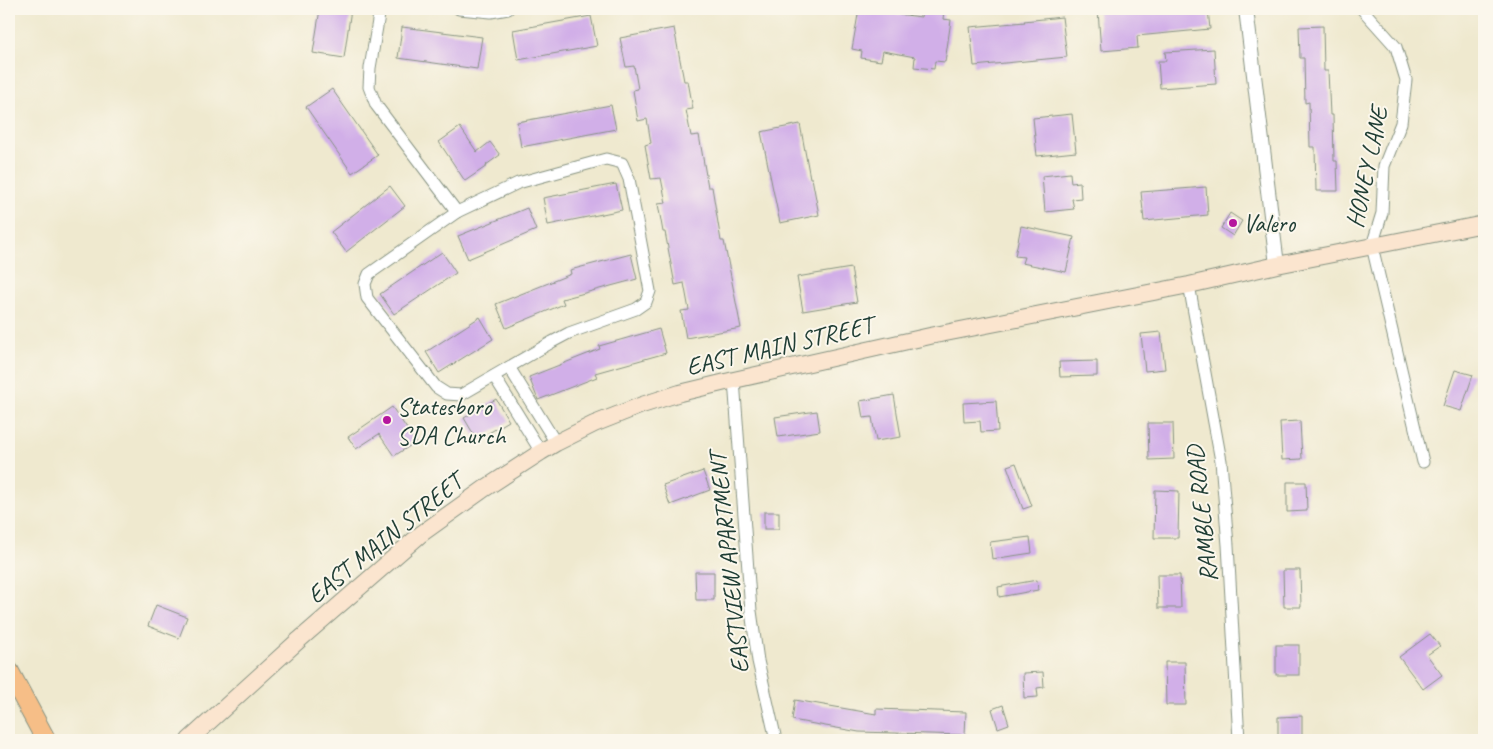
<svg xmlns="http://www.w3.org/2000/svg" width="1493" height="749" font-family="Caveat,sans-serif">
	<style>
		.building { fill: #d1afe8 }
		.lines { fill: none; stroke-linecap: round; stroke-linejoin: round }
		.minor-casing { stroke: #879382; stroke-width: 13 }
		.tertiary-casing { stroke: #879382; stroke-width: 16 }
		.secondary-casing { stroke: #879382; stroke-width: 18 }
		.trunk-casing { stroke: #879382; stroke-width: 21 }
		.minor { stroke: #fff; stroke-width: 11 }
		.tertiary { stroke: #fff; stroke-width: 14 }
		.secondary { stroke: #fbe5cf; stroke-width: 16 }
		.trunk { stroke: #f6be87; stroke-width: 19 }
		.poi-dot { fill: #b5179e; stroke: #fbf7ec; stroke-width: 2 }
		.labels { text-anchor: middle; stroke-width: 4; stroke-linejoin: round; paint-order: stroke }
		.street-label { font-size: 25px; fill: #1f3d34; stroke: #fbf7ec }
		.poi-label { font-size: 25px; fill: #1f3d34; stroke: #fbf7ec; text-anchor: start }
	</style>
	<rect width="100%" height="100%" fill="#fbf7ec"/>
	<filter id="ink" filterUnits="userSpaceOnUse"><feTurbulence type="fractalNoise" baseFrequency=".02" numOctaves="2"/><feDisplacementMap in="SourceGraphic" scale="10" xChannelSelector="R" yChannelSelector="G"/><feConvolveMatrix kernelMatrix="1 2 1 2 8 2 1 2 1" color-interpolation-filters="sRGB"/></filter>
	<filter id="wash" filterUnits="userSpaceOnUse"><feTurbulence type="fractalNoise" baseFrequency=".0096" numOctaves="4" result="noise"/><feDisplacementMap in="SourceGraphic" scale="20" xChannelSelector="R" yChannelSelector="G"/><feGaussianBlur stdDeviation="1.12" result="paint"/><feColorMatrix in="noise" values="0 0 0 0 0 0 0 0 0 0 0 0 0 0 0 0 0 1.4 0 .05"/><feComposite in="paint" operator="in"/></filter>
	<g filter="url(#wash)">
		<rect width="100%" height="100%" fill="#efe9cf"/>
		<g id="blocks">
			<g class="building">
				<polygon points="320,9 351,9 344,58 313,53"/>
				<polygon points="859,9 898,9 897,14 921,17 922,9 944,11 943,19 951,20 945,62 935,61 934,69 914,67 915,57 883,51 881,61 861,58 862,51 852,49"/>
				<polygon points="1130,9 1208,9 1210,29 1137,36 1138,48 1101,51 1098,11"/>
				<polygon points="591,16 597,46 518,60 513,30"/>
				<polygon points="1062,17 1067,57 974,66 970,27 1025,22 1024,21"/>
				<polygon points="1323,26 1324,71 1328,71 1330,115 1333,115 1334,161 1337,161 1338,191 1316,191 1315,147 1310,147 1309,102 1305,103 1304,58 1300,58 1299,27"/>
				<polygon points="402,27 482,37 477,69 398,58"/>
				<polygon points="674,28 684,81 688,81 693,109 686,110 691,136 699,135 708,187 712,187 721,241 724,241 741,328 686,338 681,311 689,310 684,283 675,285 665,232 663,232 658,204 666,203 661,178 651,179 645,145 651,143 647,119 638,121 633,90 638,89 634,66 626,67 620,38"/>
				<polygon points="1214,49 1216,84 1160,88 1158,61 1166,61 1165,52"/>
				<polygon points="332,89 378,155 352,173 306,107"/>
				<polygon points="611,105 616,129 521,147 517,122"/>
				<polygon points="1072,114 1076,152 1037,156 1033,118"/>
				<polygon points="800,124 810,178 812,178 819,215 780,223 761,132"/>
				<polygon points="460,127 477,152 490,142 500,155 486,165 487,166 465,181 439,142"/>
				<polygon points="1070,173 1071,183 1080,182 1081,198 1072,199 1074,209 1045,212 1042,176"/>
				<polygon points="616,184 622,210 548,225 543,198"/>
				<polygon points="390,186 405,206 346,252 331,232"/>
				<polygon points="1206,187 1208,215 1144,221 1141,192"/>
				<polygon points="527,208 536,230 468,259 458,236"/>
				<polygon points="1230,213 1242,221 1233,236 1221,228"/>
				<polygon points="1021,226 1074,237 1066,272 1022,263 1024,257 1015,256"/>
				<polygon points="442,252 456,273 394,314 380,294"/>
				<polygon points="631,254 637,279 562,299 564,304 506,328 496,304 571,274 570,270"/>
				<polygon points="851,268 857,302 803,311 797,277"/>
				<polygon points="480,317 493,339 439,373 426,352"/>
				<polygon points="659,329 666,353 595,373 597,377 538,400 529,377 600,349 599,346"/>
				<polygon points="1161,332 1165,369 1145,371 1141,334"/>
				<polygon points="1097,361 1097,376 1060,377 1059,362"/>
				<polygon points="1455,370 1473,375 1461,411 1443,406"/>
				<polygon points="894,395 901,437 876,441 872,417 863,418 860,401"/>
				<polygon points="496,399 509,421 477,440 464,418"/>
				<polygon points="996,401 998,431 981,432 980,421 964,422 963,403"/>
				<polygon points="392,407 416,442 394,456 379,434 356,449 348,437"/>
				<polygon points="817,411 820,431 778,437 775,417"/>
				<polygon points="1300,421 1302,459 1282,460 1280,422"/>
				<polygon points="1148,423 1173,423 1174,459 1149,460"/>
				<polygon points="1016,463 1032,506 1023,509 1007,466"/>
				<polygon points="703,471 710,490 670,505 663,485"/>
				<polygon points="1287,482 1306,482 1307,511 1287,512"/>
				<polygon points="1155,490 1179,491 1178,538 1154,538"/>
				<rect x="764" y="512" width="15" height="17"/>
				<polygon points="1030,537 1032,553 992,559 990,542"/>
				<polygon points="1283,570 1300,570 1301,607 1284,607"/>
				<polygon points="695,572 714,572 714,600 696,600"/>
				<polygon points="1157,575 1180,575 1181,608 1158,608"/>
				<polygon points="1037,580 1038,590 999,597 998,587"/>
				<polygon points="156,605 187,617 179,638 148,626"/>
				<polygon points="1430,634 1440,646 1427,655 1442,675 1423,689 1399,657"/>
				<rect x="1276" y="645" width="23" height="30"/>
				<polygon points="1165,662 1185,662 1186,705 1166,705"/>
				<polygon points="1043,672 1044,687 1037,688 1038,697 1024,698 1023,673"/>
				<polygon points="795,700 876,714 876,709 966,712 965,735 859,732 792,720"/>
				<polygon points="1003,705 1009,724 998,728 992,709"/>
				<polygon points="1302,716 1302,740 1278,740 1278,717"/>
			</g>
		</g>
	</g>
	<g filter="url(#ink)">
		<use href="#blocks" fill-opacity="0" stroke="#879382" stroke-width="1"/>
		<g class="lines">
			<defs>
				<g id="minor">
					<polyline points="380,9 370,68 369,87 376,105 457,212"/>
					<polyline points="459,9 491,12 508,9"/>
					<polyline points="1362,9 1396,47 1406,80 1401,123 1384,166 1382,213 1372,246 1423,462"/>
					<polygon points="606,159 622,163 629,179 650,291 646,302 636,309 569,333 552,342 461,395 447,394 436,387 367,298 365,284 369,274 457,212 518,183"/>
					<polyline points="1189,285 1221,461 1228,545 1239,740"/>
					<polyline points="509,367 556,443"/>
					<polyline points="494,376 541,452"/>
					<polyline points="734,380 751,611 758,661 776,740"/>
				</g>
				<polyline id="tertiary" points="1246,9 1277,265"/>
				<polyline id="secondary" points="189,740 299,640 421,534 484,489 541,452 556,443 594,424 642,405 680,393 734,380 930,336 1189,285 1277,265 1484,224"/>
				<polyline id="trunk" points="9,671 46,740"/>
			</defs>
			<use href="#minor" class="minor-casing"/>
			<use href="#tertiary" class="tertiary-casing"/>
			<use href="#secondary" class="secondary-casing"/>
			<use href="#trunk" class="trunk-casing"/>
			<use href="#minor" class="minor"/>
			<use href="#tertiary" class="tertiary"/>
			<use href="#secondary" class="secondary"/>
			<use href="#trunk" class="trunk"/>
		</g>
	</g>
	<g class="poi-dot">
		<circle cx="1233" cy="223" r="5"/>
		<circle cx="387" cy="420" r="5"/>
	</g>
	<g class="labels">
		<g class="street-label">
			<text transform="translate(1366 167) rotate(-78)" y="9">HONEY LANE</text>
			<text transform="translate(779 345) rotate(-13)" y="9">EAST MAIN STREET</text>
			<text transform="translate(1201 514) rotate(-96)" y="9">RAMBLE ROAD</text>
			<text transform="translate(384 538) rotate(-39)" y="9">EAST MAIN STREET</text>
			<text transform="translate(728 563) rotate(-96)" y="9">EASTVIEW APARTMENT</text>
		</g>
		<g class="poi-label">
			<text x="1243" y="232">Valero</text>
			<text x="397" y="415">Statesboro<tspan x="397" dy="29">SDA Church</tspan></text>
		</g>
	</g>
	<rect width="1493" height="749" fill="none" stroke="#fbf7ec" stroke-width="30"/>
</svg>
